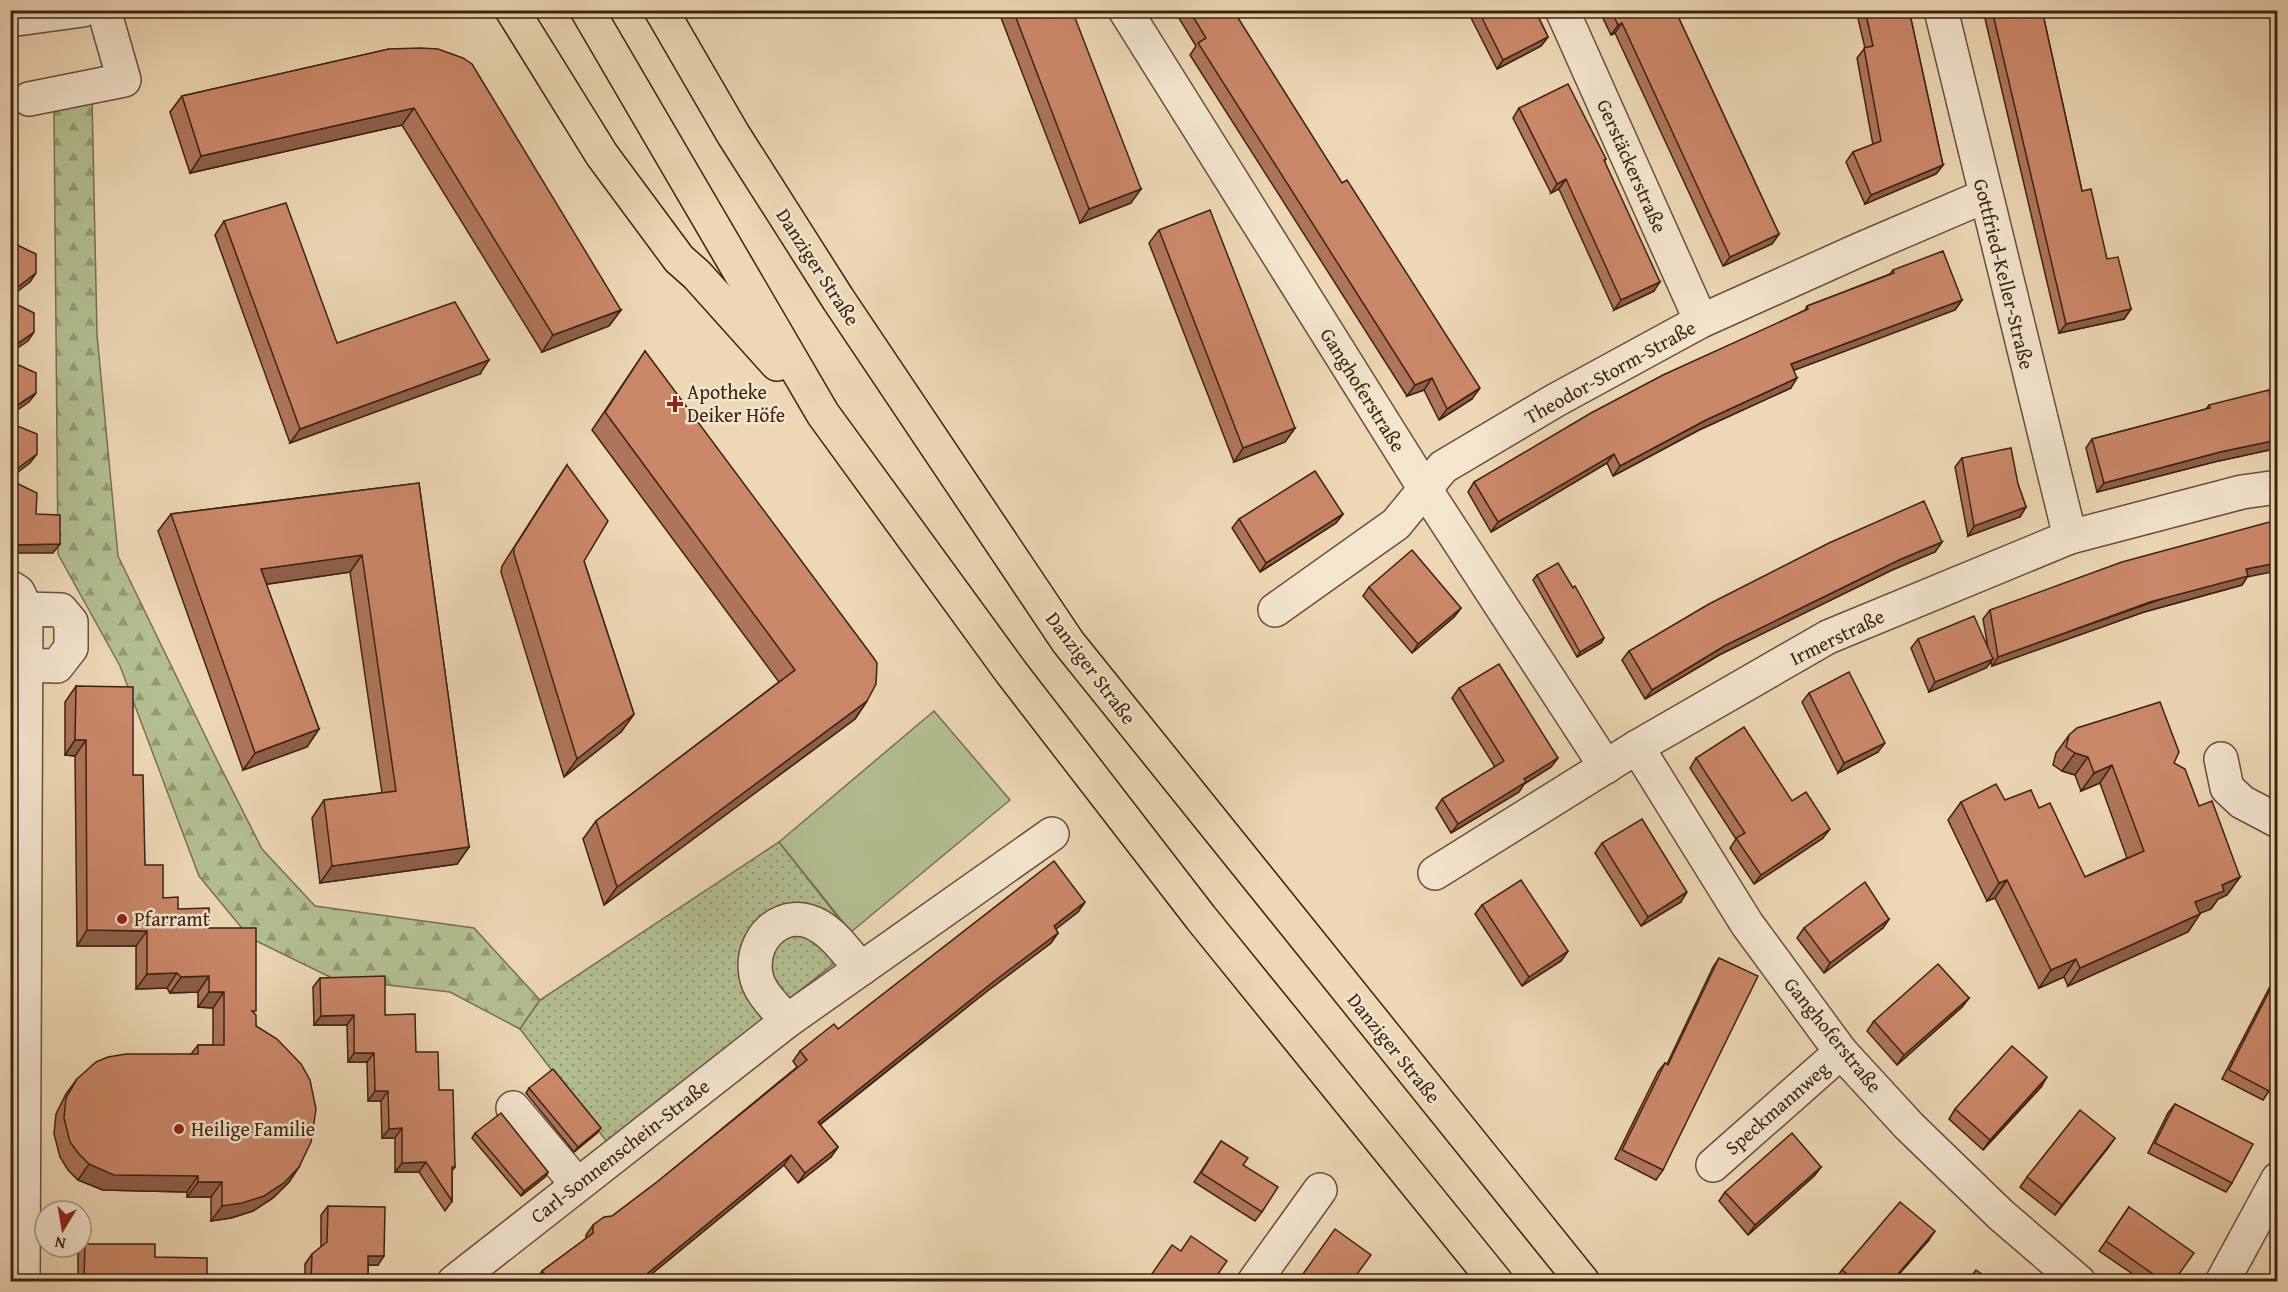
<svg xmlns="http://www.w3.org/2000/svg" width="2288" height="1292" font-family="'Gentium Book Plus',serif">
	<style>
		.forest { fill: url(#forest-firs); stroke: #787151; stroke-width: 1.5 }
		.park { fill: url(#park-dots); stroke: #787151; stroke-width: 1.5 }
		.pitch { fill: #b3bf91; stroke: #787151; stroke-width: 1.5 }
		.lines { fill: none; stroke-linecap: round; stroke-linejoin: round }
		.minor-casing { stroke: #69503a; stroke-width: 36 }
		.highway-casing { stroke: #3d2311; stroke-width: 36 }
		.minor { stroke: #f3e5ce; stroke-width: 33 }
		.highway { stroke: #edd7b4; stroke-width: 33 }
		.wall { fill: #af755a; stroke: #3d2311; stroke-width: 1.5 }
		.shaded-wall { fill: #8e5f4a; stroke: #3d2311; stroke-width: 1.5 }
		.building { fill: #cb8869; stroke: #3d2311; stroke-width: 1.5 }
		.poi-dot { fill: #8f2418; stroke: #f3e5ce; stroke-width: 2 }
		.labels { text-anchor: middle; stroke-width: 5; stroke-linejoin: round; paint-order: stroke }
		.street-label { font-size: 20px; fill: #3d2311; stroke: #f3e5ce }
		.poi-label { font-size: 20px; fill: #3d2311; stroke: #f3e5ce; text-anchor: start }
	</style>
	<defs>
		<pattern id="forest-firs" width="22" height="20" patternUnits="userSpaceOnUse" patternTransform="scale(1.5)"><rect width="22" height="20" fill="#b3bf91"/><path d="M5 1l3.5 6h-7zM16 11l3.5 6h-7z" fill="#939b75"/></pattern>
		<pattern id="park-dots" width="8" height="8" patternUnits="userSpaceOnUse" patternTransform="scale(1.5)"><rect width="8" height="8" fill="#b3bf91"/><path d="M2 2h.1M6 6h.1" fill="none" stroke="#939b75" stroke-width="1.8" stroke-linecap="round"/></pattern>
	</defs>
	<rect width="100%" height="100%" fill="#edd7b4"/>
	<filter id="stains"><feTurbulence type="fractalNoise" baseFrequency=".00333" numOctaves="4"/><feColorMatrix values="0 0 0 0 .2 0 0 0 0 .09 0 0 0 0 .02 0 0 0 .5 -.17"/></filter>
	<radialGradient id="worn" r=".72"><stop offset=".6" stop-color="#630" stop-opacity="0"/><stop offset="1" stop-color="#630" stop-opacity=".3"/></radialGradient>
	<polygon class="forest" points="92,98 97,335 118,556 216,758 262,849 315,906 474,928 540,1000 520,1029 450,992 334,979 250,938 199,876 120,666 58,554 54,111"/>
	<polygon class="park" points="779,842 859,944 607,1142 520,1029 540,1000"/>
	<polygon class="pitch" points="934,711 1010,800 851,932 779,842"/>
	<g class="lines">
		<defs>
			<g id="minor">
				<polyline points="1125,10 1425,489 1606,767"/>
				<polyline points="1562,10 1701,321"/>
				<polyline points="1941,10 2070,537"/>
				<polyline points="10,20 83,10"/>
				<polyline points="29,99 124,80 104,10"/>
				<polyline points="10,587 18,592 26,609"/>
				<polyline points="1275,610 1396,524 1443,467 1556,400 1701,321 1859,250 1985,196"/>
				<polyline points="1637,747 1747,924 1841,1052 1909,1126 2001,1215 2079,1282"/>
				<polyline points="2221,759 2227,788 2242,802 2278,821"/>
				<polyline points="1435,873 1637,747 1828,637 2070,537 2242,492 2278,487"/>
				<path d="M 787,1021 C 776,1007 759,993 756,975 C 749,938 784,905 819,926 C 836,936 848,954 861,969"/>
				<polyline points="513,1108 577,1184"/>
				<polyline points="1713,1165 1841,1052"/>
				<polyline points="23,1282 26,609 61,610 71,622 71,648 57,666 26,665"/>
				<polyline points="454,1282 787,1021 1052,834"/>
				<polyline points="1254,1282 1320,1190"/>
				<polyline points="2222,1282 2278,1179"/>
			</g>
			<g id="highway">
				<polyline points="512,10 602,155 679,259 697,275 777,364"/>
				<polyline points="587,10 823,414 1011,672 1201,918 1496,1282"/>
				<polyline points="661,10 733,134 838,299 1068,642 1583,1282"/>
			</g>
		</defs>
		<use href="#minor" class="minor-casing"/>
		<use href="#highway" class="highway-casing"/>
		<use href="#minor" class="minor"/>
		<use href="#highway" class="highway"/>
	</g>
	<g class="wall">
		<polygon points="998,10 1072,10 1131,203 1080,223"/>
		<polygon points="1174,10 1233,10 1472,399 1439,420 1424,390 1407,396 1190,55 1196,46"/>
		<polygon points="1467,10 1535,10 1548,37 1541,46 1497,69"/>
		<polygon points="1599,10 1675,10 1779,234 1772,244 1723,266 1615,33 1611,35"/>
		<polygon points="1856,10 1909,10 1943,165 1936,174 1865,204 1846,162 1853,152 1873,145 1857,58 1865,48"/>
		<polygon points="1983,10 2042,10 2082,191 2107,259 2131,309 2124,319 2059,333"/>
		<polygon points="389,49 621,310 609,326 542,352 402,125 190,173 170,112 182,96"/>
		<polygon points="1519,108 1606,159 1604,162 1654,291 1614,310 1559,189 1551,193 1513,118"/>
		<polygon points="224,221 337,343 480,374 290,443 215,235"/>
		<polygon points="1159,230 1295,428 1285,442 1234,462 1149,243"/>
		<polygon points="1893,270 1962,300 1955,310 1794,370 1791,388 1699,430 1613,476 1607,463 1491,532 1468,492 1474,482 1805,310 1807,306 1890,274"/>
		<polygon points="645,351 867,701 855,719 604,905 583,839 596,821 779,682 592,430"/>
		<polygon points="2209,405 2274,449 2214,462 2097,492 2086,448 2092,439 2206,409"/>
		<polygon points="1962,458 2018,484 2026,507 2020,517 1968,536 1955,467"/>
		<polygon points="567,465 584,561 634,714 621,732 564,777 501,572 502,566 555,483"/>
		<polygon points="419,483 469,847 457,864 320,883 312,818 324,800 382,793 350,572 266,584 319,729 307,747 243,770 158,531 171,514"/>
		<polygon points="1343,514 1336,523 1260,572 1232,528 1239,519"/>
		<polygon points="1942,542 1935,552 1892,570 1719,655 1645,699 1622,660 1629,651"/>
		<polygon points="1537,575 1573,588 1604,638 1601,643 1577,657 1533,580"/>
		<polygon points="2247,577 2242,585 2144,612 1992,666 1991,662 1986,668 1929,692 1911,648 1918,639 1988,648 1983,619 1990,610"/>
		<polygon points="1369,587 1461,608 1454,617 1412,653 1363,596"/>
		<polygon points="76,686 133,775 145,865 163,898 178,909 209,928 254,1013 256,1026 299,1167 289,1182 273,1198 253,1211 231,1218 211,1221 211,1197 187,1197 187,1192 103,1190 78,1180 68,1170 60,1157 54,1134 56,1114 66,1094 77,1079 191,1054 198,1045 213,1045 213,1008 198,1007 198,992 170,993 167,988 136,989 136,946 77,946 75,756 65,755 65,702"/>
		<polygon points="1459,688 1558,758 1551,767 1524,784 1519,792 1451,833 1436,808 1442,799 1495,767 1452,698"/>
		<polygon points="1809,693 1878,752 1838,773 1802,702"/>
		<polygon points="2069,735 2174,763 2240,877 2227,895 2218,899 2211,909 2200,913 2188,932 2068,986 2064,977 2039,988 1995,898 1987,901 1948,820 1961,802 2005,800 2039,808 2085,877 2127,858 2100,783 2081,791 2075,775 2062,771 2053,765 2056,753"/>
		<polygon points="1696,758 1792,801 1823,838 1754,884 1730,848 1736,839 1690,768"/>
		<polygon points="1602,843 1681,902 1641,926 1595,853"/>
		<polygon points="1085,902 1078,912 1056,929 1058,933 1051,943 986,992 820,1125 838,1147 831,1157 798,1183 784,1165 643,1281 535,1281 542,1271 586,1239 586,1235 593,1225 612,1216 657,1182 797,1067 793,1061 800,1051 838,1029"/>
		<polygon points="1482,905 1568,951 1561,961 1522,986 1475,914"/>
		<polygon points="1889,919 1883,928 1824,973 1797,938 1804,928"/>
		<polygon points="1719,958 1663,1170 1656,1180 1615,1159 1658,1072 1665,1063 1667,1064 1713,967"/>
		<polygon points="2277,973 2277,1075 2269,1091 2263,1100 2222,1079"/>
		<polygon points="320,978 385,1015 416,1052 439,1090 455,1167 452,1171 452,1201 445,1211 419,1172 395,1172 395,1138 382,1138 381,1101 368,1101 367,1062 348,1062 347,1025 314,1025 313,987"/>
		<polygon points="1969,998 1962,1007 1897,1065 1867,1031 1874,1021"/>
		<polygon points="2041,1087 1983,1150 1949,1119 1955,1109"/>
		<polygon points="529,1088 597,1133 574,1152 526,1093"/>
		<polygon points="2175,1104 2232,1183 2226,1192 2148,1153 2168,1113"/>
		<polygon points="475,1133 548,1172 545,1177 521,1196 472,1138"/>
		<polygon points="2115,1138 2055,1215 2020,1187 2027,1177"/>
		<polygon points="1221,1141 1243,1165 1262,1212 1255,1221 1194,1182"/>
		<polygon points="1821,1167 1814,1176 1748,1235 1719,1201 1725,1192"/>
		<polygon points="328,1206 378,1265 368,1265 368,1281 305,1281 305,1264 312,1254 321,1247 321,1215"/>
		<polygon points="2129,1207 2174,1281 2143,1281 2099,1251"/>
		<polygon points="1928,1241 1893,1281 1838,1281 1835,1279 1842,1270"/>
		<polygon points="85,1244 155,1257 207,1281 78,1281 78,1253"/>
	</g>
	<g class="shaded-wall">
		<polygon points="1622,23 1615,33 1611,35 1618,25"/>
		<polygon points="1548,37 1541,46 1497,69 1503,60"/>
		<polygon points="414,108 402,125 190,173 201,156"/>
		<polygon points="1943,165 1936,174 1865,204 1871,195"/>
		<polygon points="1566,179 1559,189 1551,193 1557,184"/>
		<polygon points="1141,189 1131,203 1080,223 1089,209"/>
		<polygon points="1779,234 1772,244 1723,266 1730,257"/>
		<polygon points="36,273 30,282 10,297 10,293"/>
		<polygon points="1660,282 1654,291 1614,310 1621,300"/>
		<polygon points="1962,300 1955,310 1784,374 1791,364"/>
		<polygon points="2131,309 2124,319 2059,333 2066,324"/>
		<polygon points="621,310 609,326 542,352 553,335"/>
		<polygon points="34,332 28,341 10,353 10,349"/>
		<polygon points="489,360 480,374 290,443 300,429"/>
		<polygon points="1432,378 1424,390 1407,396 1415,385"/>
		<polygon points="1797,378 1791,388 1699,430 1613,476 1620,466 1706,420"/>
		<polygon points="1480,388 1472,399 1439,420 1447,409"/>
		<polygon points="36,393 29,402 10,415 10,410"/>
		<polygon points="1295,428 1285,442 1234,462 1243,448"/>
		<polygon points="2277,440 2277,444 2274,449 2214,462 2097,492 2104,483 2220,452"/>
		<polygon points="37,454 30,463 10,478 10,474"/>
		<polygon points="1614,454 1607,463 1491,532 1498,522"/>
		<polygon points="2026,507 2020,517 1968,536 1974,526"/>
		<polygon points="1343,514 1336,523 1260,572 1266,563"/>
		<polygon points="1942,542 1935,552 1892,570 1719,655 1645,699 1652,690 1726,645 1899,560"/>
		<polygon points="60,544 53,553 10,553 10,545"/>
		<polygon points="362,555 350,572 248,587 261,569"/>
		<polygon points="2277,563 2277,571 2247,577 2242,585 2144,612 1992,666 1998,657 2246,569"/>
		<polygon points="1461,608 1454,617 1412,653 1418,644"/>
		<polygon points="1604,638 1601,643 1577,657 1580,652"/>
		<polygon points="1993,659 1986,668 1929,692 1935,682"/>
		<polygon points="867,701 855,719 604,905 617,887"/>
		<polygon points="634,714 621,732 564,777 577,759"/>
		<polygon points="319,729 307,747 243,770 255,753"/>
		<polygon points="75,740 86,740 75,756 65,755"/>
		<polygon points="1885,743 1878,752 1838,773 1844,763"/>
		<polygon points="2075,753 2088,757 2075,775 2062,771"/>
		<polygon points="1558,758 1551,767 1524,784 1519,792 1451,833 1458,824 1524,779"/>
		<polygon points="2112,765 2100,783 2081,791 2094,773"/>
		<polygon points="1830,829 1823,838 1754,884 1761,875"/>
		<polygon points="469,847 457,864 320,883 332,866"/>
		<polygon points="2240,877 2227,895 2218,899 2211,909 2182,920 2195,902 2222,885"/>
		<polygon points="2007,880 1995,898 1987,901 1999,883"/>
		<polygon points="1687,892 1681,902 1641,926 1648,917"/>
		<polygon points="1085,902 1078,912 1047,936 1054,926"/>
		<polygon points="2200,914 2188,932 2068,986 2080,968"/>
		<polygon points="1889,919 1883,928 1824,973 1830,963"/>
		<polygon points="87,930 147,931 136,946 77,946"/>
		<polygon points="1058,933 1051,943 986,992 810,1132 818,1122 993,982"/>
		<polygon points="1568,951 1561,961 1522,986 1529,977"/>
		<polygon points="2076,959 2064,977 2039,988 2051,970"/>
		<polygon points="177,973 167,988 136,989 147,974"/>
		<polygon points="209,976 198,992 170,993 181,977"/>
		<polygon points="209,992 224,992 213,1008 198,1007"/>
		<polygon points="1969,998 1962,1007 1897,1065 1904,1055"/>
		<polygon points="354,1015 347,1025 314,1025 321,1016"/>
		<polygon points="354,1053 374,1053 367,1062 348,1062"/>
		<polygon points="2047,1077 2041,1087 1983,1150 1990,1140"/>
		<polygon points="375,1091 388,1091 381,1101 368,1101"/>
		<polygon points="402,1128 395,1138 382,1138 389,1129"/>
		<polygon points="601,1128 597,1133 574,1152 578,1147"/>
		<polygon points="2115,1138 2108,1148 2055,1215 2062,1205"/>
		<polygon points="838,1147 831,1157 798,1183 805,1173"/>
		<polygon points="791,1155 784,1165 643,1281 640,1281 642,1278"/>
		<polygon points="426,1162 419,1172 395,1172 402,1163"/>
		<polygon points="89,1164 198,1176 187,1192 103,1190 78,1180"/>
		<polygon points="299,1167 289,1182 273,1198 253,1211 231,1218 211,1221 222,1206"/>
		<polygon points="1821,1167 1814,1176 1748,1235 1755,1225"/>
		<polygon points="548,1172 545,1177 521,1196 524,1191"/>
		<polygon points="198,1182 222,1182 211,1197 187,1197"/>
		<polygon points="1935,1231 1928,1241 1893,1281 1892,1281"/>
		<polygon points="368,1256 384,1256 378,1265 362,1265"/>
	</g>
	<g class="building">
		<polygon points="1013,10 1072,10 1141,189 1089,209"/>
		<polygon points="1189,10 1233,10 1342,183 1347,180 1480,388 1447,409 1432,378 1415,385 1198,43 1206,38"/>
		<polygon points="1478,10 1535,10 1548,37 1503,60"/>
		<polygon points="1611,10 1675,10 1779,234 1730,257 1622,23 1618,25"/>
		<polygon points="1865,10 1909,10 1943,165 1871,195 1853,152 1881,141 1864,48 1873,46"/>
		<polygon points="1992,10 2042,10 2082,191 2091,189 2107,259 2118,257 2131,309 2066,324"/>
		<polygon points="421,48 438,49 463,58 472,64 621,310 553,335 414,108 201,156 182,96 389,49"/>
		<polygon points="1568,84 1606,159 1604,160 1660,282 1621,300 1566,179 1557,184 1519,108"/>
		<polygon points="286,203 337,343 455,302 489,360 300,429 224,221"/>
		<polygon points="1210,210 1295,428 1243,448 1159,230"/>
		<polygon points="10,213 13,213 13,243 36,254 36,273 10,293"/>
		<polygon points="1943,251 1962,300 1791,364 1797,378 1706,420 1620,466 1614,454 1498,522 1474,482 1591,413 1663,375 1808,309 1807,306 1894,273 1893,270"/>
		<polygon points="10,301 34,313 34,332 10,349"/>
		<polygon points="645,351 873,657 877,663 876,684 867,701 617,887 596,821 795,670 605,412"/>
		<polygon points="10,361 36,373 36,393 10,410"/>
		<polygon points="2269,390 2277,428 2277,440 2220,452 2104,483 2092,439 2210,408 2209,405"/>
		<polygon points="10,423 37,434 37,454 10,474"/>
		<polygon points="2011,448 2018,484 2026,507 1974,526 1962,458"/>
		<polygon points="567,465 608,521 584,561 634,714 577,759 514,554 514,548"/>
		<polygon points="1315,471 1343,514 1266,563 1239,519"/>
		<polygon points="10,480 37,493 36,514 60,515 60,544 10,545"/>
		<polygon points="419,483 469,847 332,866 324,800 396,791 362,555 261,569 319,729 255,753 171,514"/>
		<polygon points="1924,501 1942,542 1899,560 1726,645 1652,690 1629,651 1709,604 1829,543"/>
		<polygon points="2277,520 2277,563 2246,569 2248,576 2150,602 1998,657 1990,610 2122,562"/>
		<polygon points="1412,550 1461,608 1418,644 1369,587"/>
		<polygon points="1558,563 1573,588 1575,586 1604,638 1580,652 1537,575"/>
		<polygon points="1974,616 1993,659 1935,682 1918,639"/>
		<polygon points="1499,664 1558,758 1524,779 1526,782 1458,824 1442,799 1504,761 1459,688"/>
		<polygon points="1849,672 1885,743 1844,763 1809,693"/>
		<polygon points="76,686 133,687 133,775 143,775 145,865 163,865 163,898 178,897 178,909 209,908 209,928 256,928 256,1011 252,1011 256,1015 256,1026 277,1039 301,1064 310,1080 316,1109 311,1142 299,1167 284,1183 264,1196 242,1203 222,1206 222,1182 198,1182 198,1176 114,1175 89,1164 79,1154 70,1142 64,1118 66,1098 77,1079 96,1062 108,1057 126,1054 198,1054 198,1045 224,1045 224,992 209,992 209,976 181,977 177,973 147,974 147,931 87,930 86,740 75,740"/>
		<polygon points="2160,702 2179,752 2174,763 2185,769 2199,806 2212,801 2240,877 2222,885 2224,891 2195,902 2200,914 2080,968 2076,959 2051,970 2007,880 1999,883 1961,802 1996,784 2005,800 2031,790 2039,808 2050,803 2085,877 2144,851 2112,765 2094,773 2088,757 2075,753 2066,747 2069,735 2077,728"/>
		<polygon points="1744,727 1792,801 1806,792 1830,829 1761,875 1736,838 1745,833 1696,758"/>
		<polygon points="1642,819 1687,892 1648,917 1602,843"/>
		<polygon points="1054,861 1085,902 1054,926 1058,933 993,982 818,1122 838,1147 805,1173 791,1155 642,1278 642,1281 550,1281 542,1271 593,1233 593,1225 604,1217 612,1216 657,1182 807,1060 800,1051 834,1024 838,1029"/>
		<polygon points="1521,880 1568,951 1529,977 1482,905"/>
		<polygon points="1865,882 1889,919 1830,963 1804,928"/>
		<polygon points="1719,958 1758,976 1663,1170 1622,1150 1665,1063 1668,1065"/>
		<polygon points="1938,964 1969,998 1904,1055 1874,1021"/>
		<polygon points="385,976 385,1015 415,1014 416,1052 438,1052 439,1090 453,1090 455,1167 452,1167 452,1201 426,1162 402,1163 402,1128 389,1129 388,1091 375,1091 374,1053 354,1053 354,1015 321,1016 320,978"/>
		<polygon points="2277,976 2277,1075 2269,1091 2229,1070"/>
		<polygon points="2012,1046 2047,1077 1990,1140 1955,1109"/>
		<polygon points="553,1069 601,1128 578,1147 529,1088"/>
		<polygon points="2175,1104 2253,1144 2232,1183 2155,1143"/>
		<polygon points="2080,1110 2115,1138 2062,1205 2027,1177"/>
		<polygon points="501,1113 548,1172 524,1191 475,1133"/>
		<polygon points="1792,1133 1821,1167 1755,1225 1725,1192"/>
		<polygon points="1221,1141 1248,1158 1243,1165 1278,1187 1262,1212 1201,1173"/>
		<polygon points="1900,1202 1935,1231 1892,1281 1856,1281 1842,1270"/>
		<polygon points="328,1206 385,1207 384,1256 368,1256 368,1281 311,1281 312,1254 327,1242"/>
		<polygon points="2129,1207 2194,1253 2174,1281 2163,1281 2106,1241"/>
		<polygon points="1335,1229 1371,1255 1352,1281 1298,1281"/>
		<polygon points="1191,1236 1227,1261 1213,1281 1147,1281 1172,1245 1181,1251"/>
		<polygon points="85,1244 155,1244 155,1257 207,1258 207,1281 84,1281"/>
		<polygon points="1976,1270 1991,1281 1968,1281"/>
	</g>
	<g class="poi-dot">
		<path d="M672 395h6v6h6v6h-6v6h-6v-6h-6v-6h6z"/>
		<circle cx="122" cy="919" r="6"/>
		<circle cx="179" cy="1129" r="6"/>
	</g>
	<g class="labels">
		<g class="street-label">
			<text transform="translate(1632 166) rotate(66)" y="7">Gerstäckerstraße</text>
			<text transform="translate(818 267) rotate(57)" y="7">Danziger Straße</text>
			<text transform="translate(2004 274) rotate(76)" y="7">Gottfried-Keller-Straße</text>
			<text transform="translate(1610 372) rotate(-29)" y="7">Theodor-Storm-Straße</text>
			<text transform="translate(1363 390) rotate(58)" y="7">Ganghoferstraße</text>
			<text transform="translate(1837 637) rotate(-26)" y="7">Irmerstraße</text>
			<text transform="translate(1091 668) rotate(53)" y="7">Danziger Straße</text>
			<text transform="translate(1833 1035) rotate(51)" y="7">Ganghoferstraße</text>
			<text transform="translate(1394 1048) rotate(51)" y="7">Danziger Straße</text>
			<text transform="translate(1777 1108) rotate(-41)" y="7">Speckmannweg</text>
			<text transform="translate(620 1151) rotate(-38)" y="7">Carl-Sonnenschein-Straße</text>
		</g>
		<g class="poi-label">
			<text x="687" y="399">Apotheke<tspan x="687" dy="23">Deiker Höfe</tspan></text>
			<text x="134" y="926">Pfarramt</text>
			<text x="191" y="1136">Heilige Familie</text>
		</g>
	</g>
	<rect width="2288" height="1292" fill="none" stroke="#edd7b4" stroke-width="36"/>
	<rect x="12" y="12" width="2264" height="1268" fill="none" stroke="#3d2311" stroke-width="3"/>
	<rect x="18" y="18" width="2252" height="1256" fill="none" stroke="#3d2311" stroke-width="1.5"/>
	<g transform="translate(63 1229) rotate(191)"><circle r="28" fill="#f3e5ce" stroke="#aa9782" stroke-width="1.5"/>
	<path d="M0-4.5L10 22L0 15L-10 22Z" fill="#8f2418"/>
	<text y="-9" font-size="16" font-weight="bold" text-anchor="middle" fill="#3d2311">N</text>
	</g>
	<rect width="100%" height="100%" filter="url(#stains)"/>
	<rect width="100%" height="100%" fill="url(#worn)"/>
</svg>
